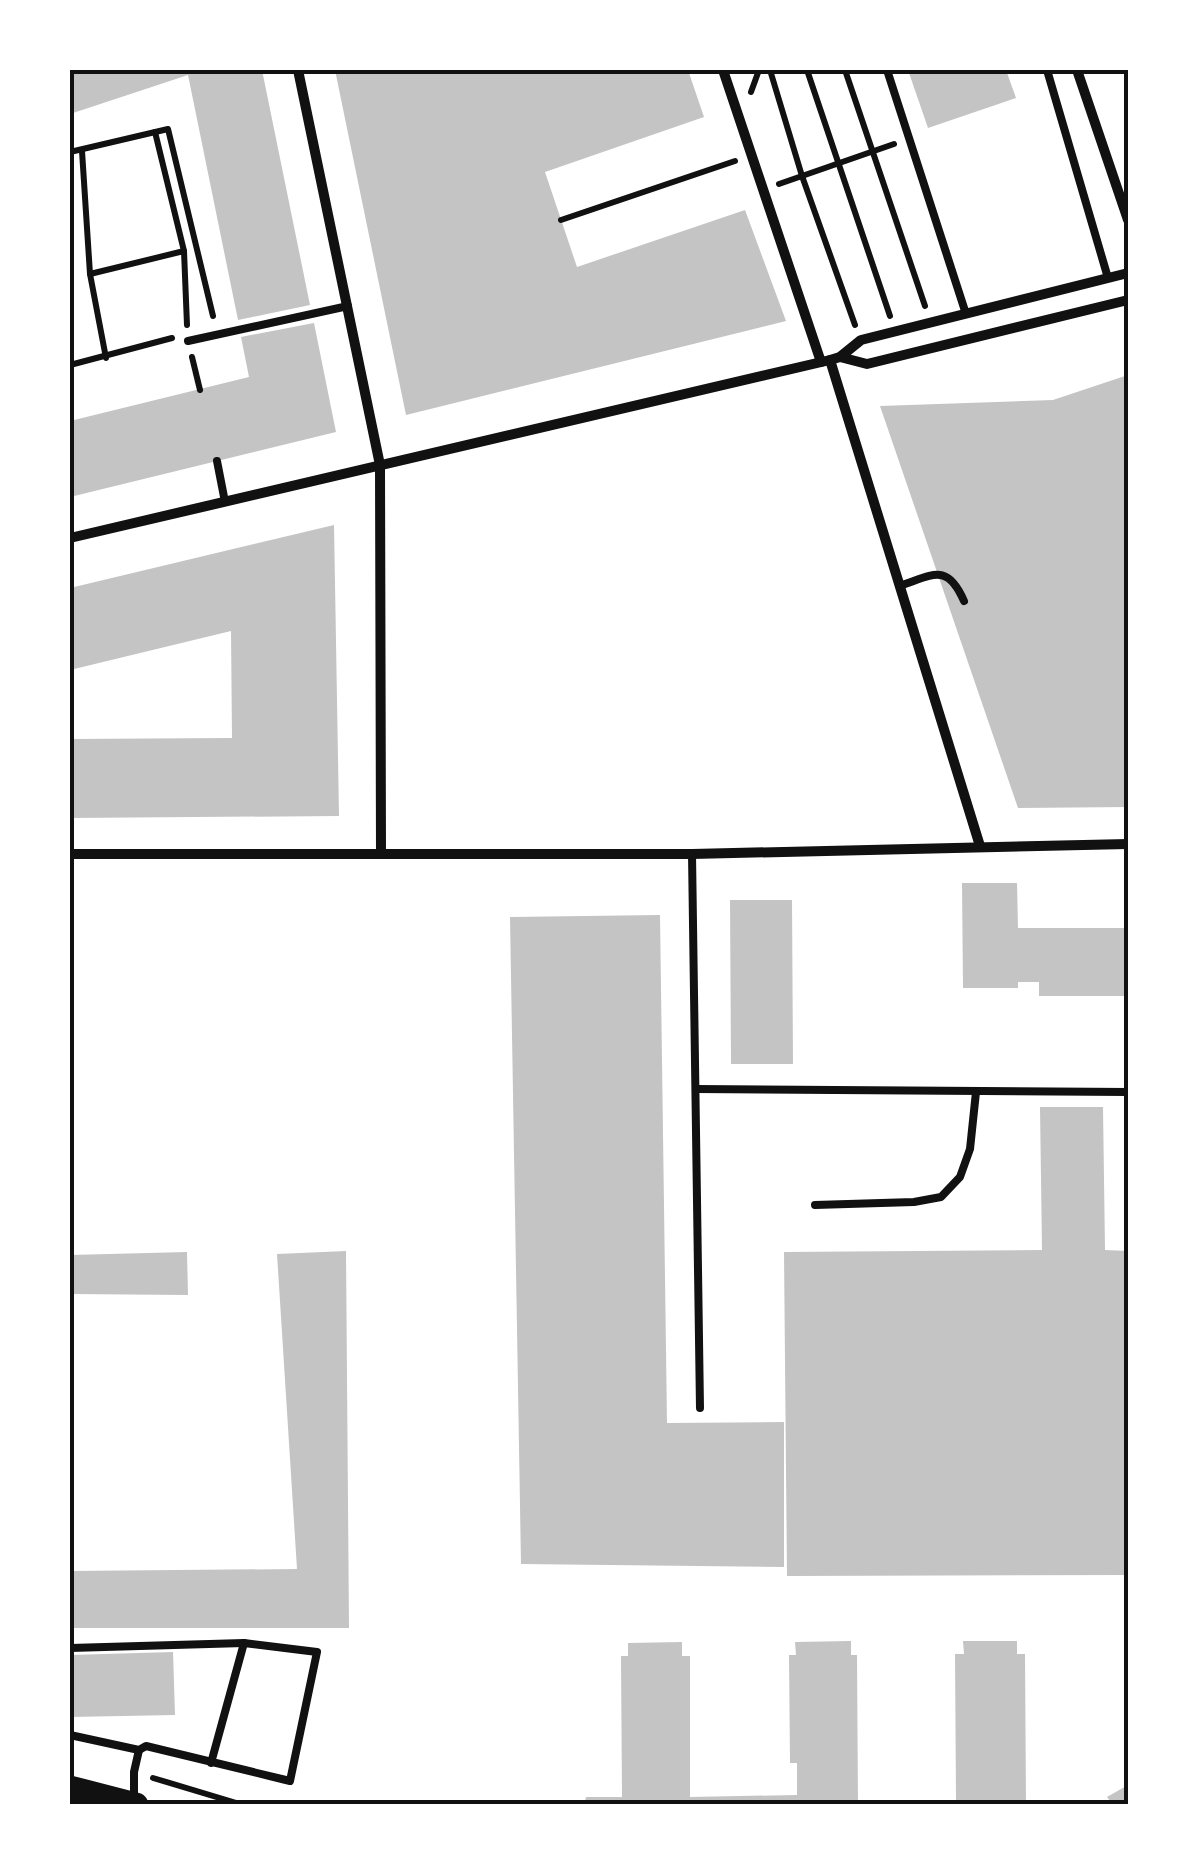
<svg xmlns="http://www.w3.org/2000/svg" width="1198" height="1875" font-family="'Source Serif 4',serif">
	<style>
		.building { fill: #c4c4c4 }
		.lines { fill: none; stroke-linecap: round; stroke-linejoin: round }
		.path { stroke: #111; stroke-width: 6 }
		.service { stroke: #111; stroke-width: 8 }
		.minor { stroke: #111; stroke-width: 10 }
		.primary { stroke: #111; stroke-width: 25 }
		.neatline { fill: none; stroke: #111; stroke-width: 4 }
	</style>
	<rect width="100%" height="100%" fill="#fff"/>
	<g class="building">
		<polygon points="70,70 262,70 310,305 238,320 188,75 70,114"/>
		<polygon points="335,70 688,70 704,117 545,172 577,267 745,210 786,321 406,415"/>
		<polygon points="908,70 1006,70 1016,98 928,128"/>
		<polygon points="314,323 336,432 70,497 70,421 249,377 241,337"/>
		<polygon points="1128,375 1128,807 1018,808 880,406 1053,400"/>
		<polygon points="334,525 339,816 70,818 70,739 232,738 231,631 70,670 70,588"/>
		<polygon points="962,883 1017,883 1018,928 1128,928 1128,996 1039,996 1039,982 1018,982 1018,988 963,988"/>
		<polygon points="730,900 792,900 793,1064 731,1064"/>
		<polygon points="660,915 667,1423 784,1422 784,1567 521,1564 510,917"/>
		<polygon points="1040,1107 1103,1107 1105,1250 1128,1251 1128,1575 787,1576 784,1252 1042,1250"/>
		<polygon points="346,1251 349,1628 70,1628 70,1571 297,1569 277,1254"/>
		<polygon points="187,1252 188,1295 70,1294 70,1255"/>
		<polygon points="851,1641 851,1655 857,1655 858,1805 584,1805 586,1797 622,1797 621,1656 628,1656 628,1643 682,1642 682,1656 690,1656 690,1797 797,1795 797,1763 790,1763 789,1655 796,1655 795,1642"/>
		<polygon points="963,1641 1017,1641 1017,1654 1025,1654 1026,1805 965,1805 965,1800 956,1800 955,1654 964,1654"/>
		<polygon points="173,1652 175,1715 70,1717 70,1655"/>
		<polygon points="1128,1785 1128,1805 1113,1805 1107,1797"/>
	</g>
	<g class="lines">
		<g class="path">
			<polyline points="770,70 802,176 855,325"/>
			<polyline points="807,70 890,316"/>
			<polyline points="845,70 925,306"/>
			<polyline points="751,92 759,70"/>
			<polyline points="155,132 184,251 187,325"/>
			<polyline points="82,151 90,274 106,358"/>
			<polyline points="70,152 168,129 213,316"/>
			<polyline points="779,184 894,144"/>
			<polyline points="561,220 735,161"/>
			<polyline points="90,274 184,251"/>
			<polyline points="192,357 200,390"/>
			<polyline points="70,365 172,338"/>
			<polyline points="153,1778 243,1805"/>
		</g>
		<g class="service">
			<polyline points="887,70 966,314"/>
			<polyline points="1047,70 1108,278"/>
			<polyline points="188,341 348,306"/>
			<polyline points="217,461 225,502"/>
			<path d="M 899,586 C 933,575 947,562 964,601"/>
			<polyline points="692,854 700,1408"/>
			<polyline points="696,1089 1128,1092"/>
			<polyline points="815,1205 914,1202 941,1197 960,1177 970,1149 976,1092"/>
			<polyline points="70,1648 244,1643"/>
			<polyline points="70,1735 139,1750 146,1746 290,1781 317,1652 244,1643 211,1763"/>
			<polyline points="134,1800 134,1772 139,1750"/>
		</g>
		<g class="minor">
			<polyline points="298,70 380,465 381,854"/>
			<polyline points="723,70 821,362"/>
			<polyline points="1077,70 1128,220"/>
			<polyline points="840,357 867,364 1128,300"/>
			<polyline points="830,360 980,846"/>
			<polyline points="70,538 830,360 840,357 861,340 1128,273"/>
			<polyline points="70,854 692,854 1128,844"/>
		</g>
		<polyline class="primary" points="70,1788 136,1805"/>
	</g>
	<rect width="1198" height="1875" fill="none" stroke="#ffffff" stroke-width="145"/>
	<rect x="72" y="72" width="1054" height="1730" class="neatline"/>
</svg>
